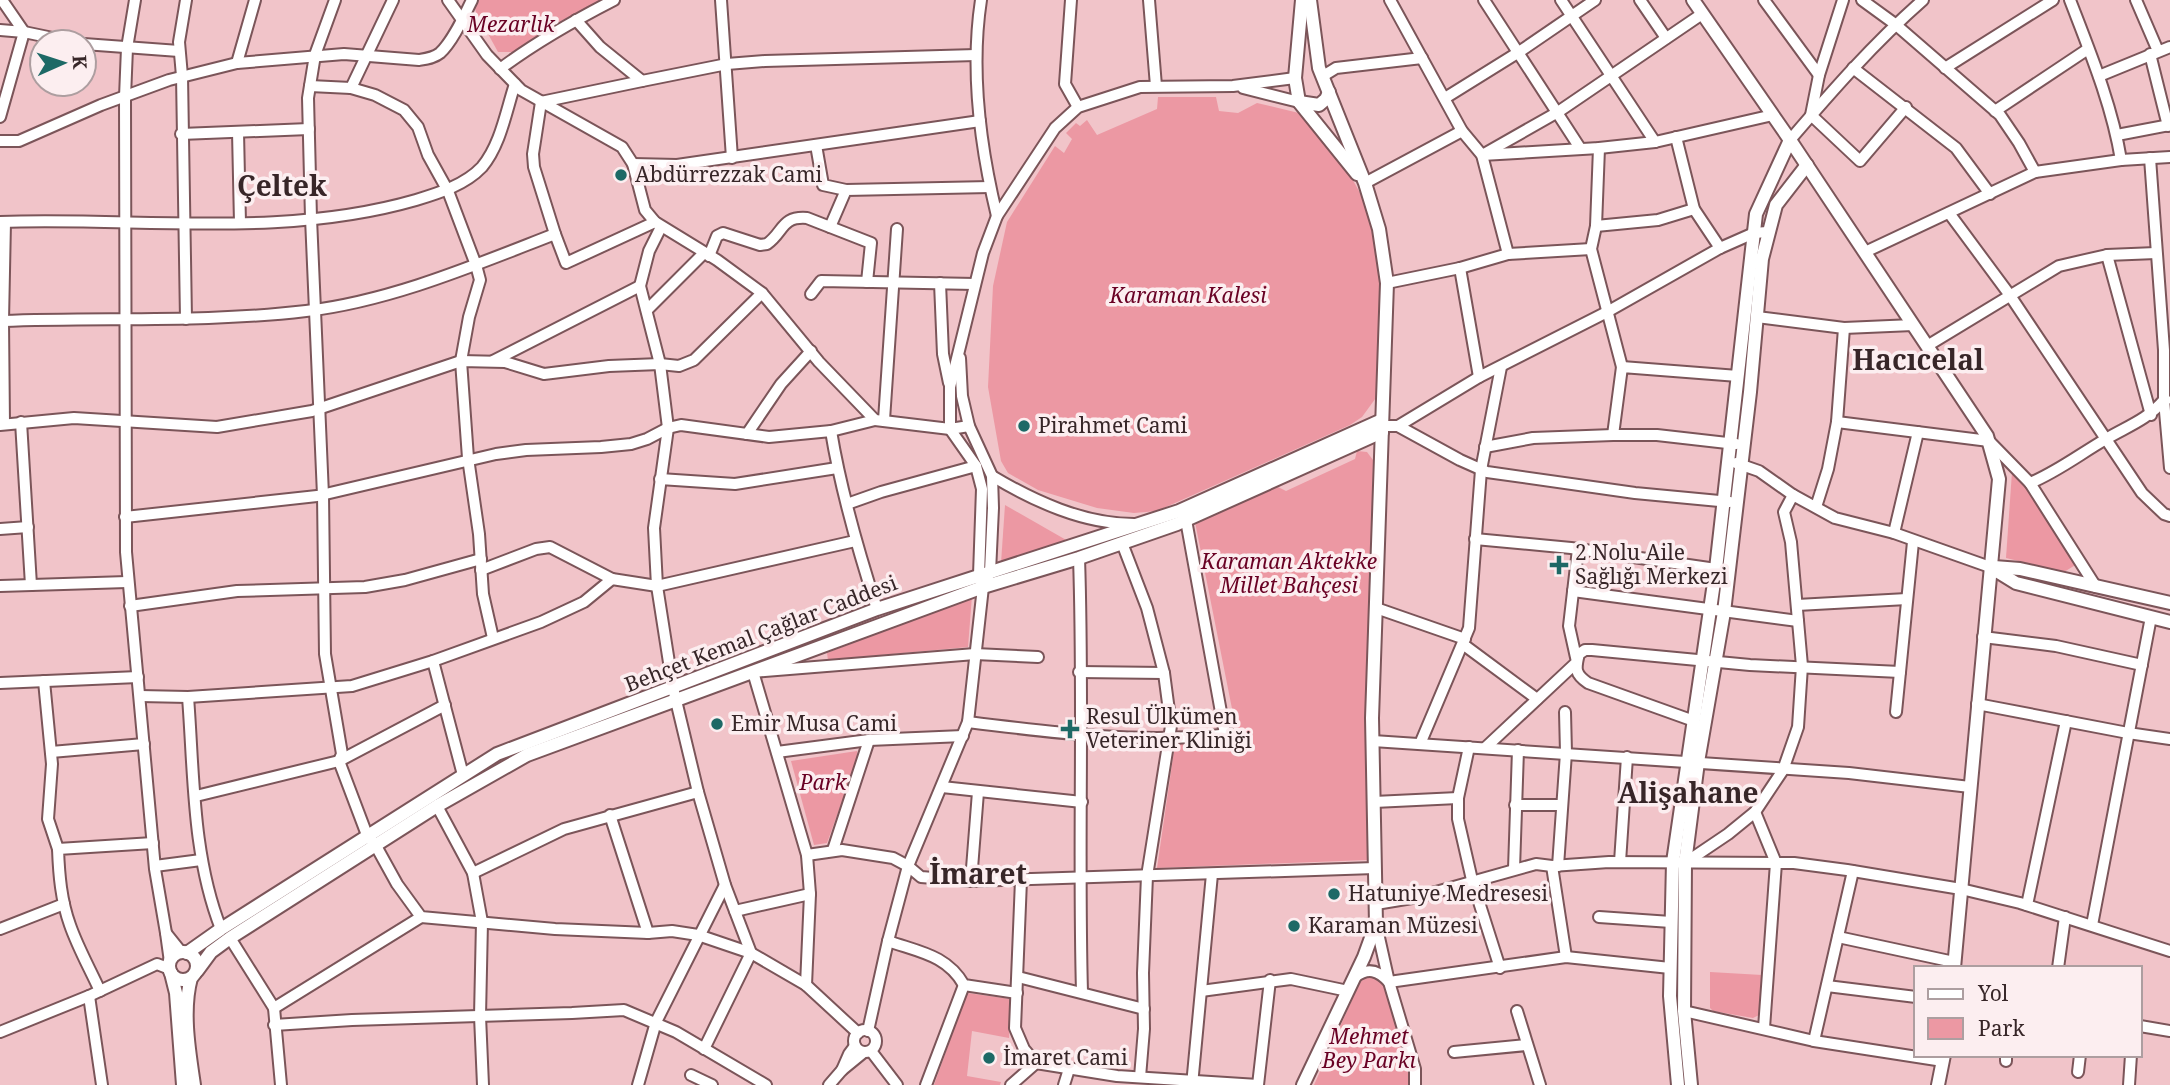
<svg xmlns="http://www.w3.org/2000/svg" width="2170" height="1085" font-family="'Noto Serif',serif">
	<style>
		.green { fill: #ec98a3 }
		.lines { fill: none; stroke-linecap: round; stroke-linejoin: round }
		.minor-casing { stroke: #7b5559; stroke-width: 14 }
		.major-casing { stroke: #7b5559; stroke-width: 16 }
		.minor { stroke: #fff; stroke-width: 10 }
		.major { stroke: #fff; stroke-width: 12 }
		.poi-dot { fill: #1d6966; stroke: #fceef0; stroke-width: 2.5 }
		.labels { text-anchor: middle; stroke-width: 7; stroke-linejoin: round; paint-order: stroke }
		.park-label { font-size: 21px; font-style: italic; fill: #690124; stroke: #fceef0 }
		.poi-label { font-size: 21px; fill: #372628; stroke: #fceef0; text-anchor: start }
		.street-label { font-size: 21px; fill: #372628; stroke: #fceef0 }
		.district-label { font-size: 28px; font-weight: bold; fill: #372628; stroke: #fceef0 }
	</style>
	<rect width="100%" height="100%" fill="#f1c4c9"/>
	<g class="green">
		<polygon points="477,0 601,0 555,24 517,52 498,52 476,12 474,5"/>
		<polygon points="1158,97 1216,97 1219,111 1238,113 1257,103 1303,114 1341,159 1364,200 1382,274 1378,395 1362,417 1350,425 1157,511 1134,513 1097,508 1038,490 1008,473 1001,461 988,387 993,286 1007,222 1055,146 1064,153 1072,139 1066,133 1076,123 1080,126 1087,120 1097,135 1157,109"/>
		<polygon points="1357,451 1367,452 1373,460 1367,860 1157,868 1175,744 1228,744 1238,739 1195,522 1278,487 1286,491 1355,459"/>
		<polygon points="2012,472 2030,491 2077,564 2064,572 2006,558"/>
		<polygon points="1005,505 1068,541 1001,563"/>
		<polygon points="972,596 968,647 828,660 827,653"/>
		<polygon points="857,751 858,757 827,843 814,845 791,761"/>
		<polygon points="1710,972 1762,975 1759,1015 1753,1018 1713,1011 1710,1008"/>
		<polygon points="1369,975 1384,980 1413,1076 1412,1085 1314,1085 1360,982"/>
		<polygon points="967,993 1011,999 1009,1038 972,1031 967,1076 1001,1082 1000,1085 934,1085"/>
	</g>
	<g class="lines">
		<defs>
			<g id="minor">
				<polyline points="135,0 127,48 125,97 126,552 155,869 166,933"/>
				<polyline points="335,0 315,55 308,98 311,218 323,495 325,654 342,754 339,761 367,835 376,846 397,884 421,917 555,929 648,933 672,931 698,935 751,953 806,985 858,1033"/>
				<polyline points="448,0 487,55 521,90 622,147 633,164 645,210 655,222 717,260 762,293 819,362 875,420 950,429 969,426"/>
				<polyline points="721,0 732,158"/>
				<path d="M 981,0 C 970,72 980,146 997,216"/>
				<polyline points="1071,0 1065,84 1078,107"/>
				<polyline points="1149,0 1156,86"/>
				<polyline points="1390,0 1462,131 1482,155 1508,254"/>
				<polyline points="1484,0 1580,148"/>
				<polyline points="1561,0 1655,142"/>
				<polyline points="1640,0 1666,38"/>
				<polyline points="1764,0 1819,75"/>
				<polyline points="1843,0 1819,75 1811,115 1860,161 1906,107"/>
				<polyline points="1862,0 1895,24 2000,115 2019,143 2035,172"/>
				<path d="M 2070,0 C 2090,52 2112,105 2121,160"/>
				<polyline points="2136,0 2158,51"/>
				<polyline points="576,20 600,47 642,81 727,64 765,61 976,55"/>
				<polyline points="0,30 24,32 2,0"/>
				<polyline points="84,44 179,51"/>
				<polyline points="2150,54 2168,126"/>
				<polyline points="237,63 255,0"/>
				<polyline points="1853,68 1956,148 1990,194"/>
				<polyline points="1945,68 2053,0"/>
				<path d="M 500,69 C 536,42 575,20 614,0"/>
				<polyline points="1323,76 1336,68 1422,58"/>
				<polyline points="2099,76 2170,47"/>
				<polyline points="310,86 351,88 375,95 404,110 418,127 428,155 448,191 476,265 480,280 469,317 461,361 468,458 479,534 483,594 493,638"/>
				<polyline points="351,88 393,0"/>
				<polyline points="1243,88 1299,102"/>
				<polyline points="1445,98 1519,52 1595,0"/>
				<polyline points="1995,111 2088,49"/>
				<polyline points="0,117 24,32 72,42"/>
				<polyline points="238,132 240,223"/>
				<polyline points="181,134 309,129"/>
				<polyline points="2117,135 2170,125"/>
				<polyline points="1676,137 1694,209 1720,248"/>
				<path d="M 1790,140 C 1832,91 1874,43 1923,0"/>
				<path d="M 0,141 L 19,141 L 101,105 L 169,80 L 237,63 L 344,54 L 419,60 C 426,59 434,58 440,53 C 453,41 464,16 472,0"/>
				<polyline points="816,145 823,185 846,190"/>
				<polyline points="1599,148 1596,226 1591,249 1622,367"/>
				<polyline points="1484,154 1558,112 1702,14"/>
				<polyline points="1482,155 1599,148 1655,142 1773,115"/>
				<polyline points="633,164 677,165 980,121"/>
				<polyline points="1365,183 1462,131"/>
				<polyline points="1949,213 2009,294 2142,493 2164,514 2170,516"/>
				<path d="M 0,222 C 139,217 281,239 416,200 C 439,193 465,185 482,167 C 501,144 506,111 515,84"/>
				<polyline points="1596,226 1658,220 1694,209"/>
				<polyline points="661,227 649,251 640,286 660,364 668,428 654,528 657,586 673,688 698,792 725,885 751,953 704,1049"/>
				<polyline points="830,227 846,190 990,187"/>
				<polyline points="555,234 534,167 533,154 541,102 642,81"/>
				<polyline points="1865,252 2035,172 2121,160 2170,157"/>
				<polyline points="2107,255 2151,415"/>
				<path d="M 709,256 L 717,236 L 723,233 L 760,245 L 767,244 C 784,232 781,216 807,218 L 871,243 L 867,282"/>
				<polyline points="1460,268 1479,377"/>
				<polyline points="940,283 943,354 949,383"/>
				<polyline points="1387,283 1460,268 1508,254 1591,249"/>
				<polyline points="811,294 821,281 975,284"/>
				<polyline points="647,310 704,253"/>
				<polyline points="1757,317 1844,328 1913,325"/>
				<polyline points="186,319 182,76 179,42 186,0"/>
				<path d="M 3,321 C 103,317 205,323 306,311 C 391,301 475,265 555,234 L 566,263 L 655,222"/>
				<polyline points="1927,346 2059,266 2107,255 2156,253"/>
				<polyline points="493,361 640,286"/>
				<polyline points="2166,400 2164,400 2170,468"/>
				<polyline points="884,420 897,229"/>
				<polyline points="21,422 31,585"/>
				<polyline points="1837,422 1989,441 2030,483 2096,587"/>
				<polyline points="4,424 3,321 5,222"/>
				<polyline points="0,425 74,418 217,427 312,411 461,361 505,362 544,374 609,366 660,364 679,366 694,360 762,293"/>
				<polyline points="1382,426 1398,426 1460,460 1487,472 1635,493 1730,502"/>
				<polyline points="1398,426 1479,377 1607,312 1720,248 1754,233 1767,232"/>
				<path d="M 831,431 C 841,492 858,550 877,609"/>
				<polyline points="747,434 781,384 811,351"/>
				<polyline points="1613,435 1622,367 1738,376"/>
				<polyline points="1485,447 1533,438 1613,435 1657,435 1736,444"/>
				<polyline points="1736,463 1759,471 1793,495 1835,518 1894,533 1990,567"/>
				<path d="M 992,476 C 1034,501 1083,524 1134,524"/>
				<polyline points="660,479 735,484 837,468"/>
				<path d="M 2030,483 C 2057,472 2080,454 2106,439 C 2128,426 2147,420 2164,400 L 2164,350 L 2150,158"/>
				<polyline points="847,504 881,492 976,466"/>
				<polyline points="1816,507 1828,469 1837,422 1844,328"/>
				<polyline points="125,517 317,496 496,454 526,450 601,447 631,444 647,439 668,428 681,425 769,437 831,431 875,420"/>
				<polyline points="1186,520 1225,734"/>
				<polyline points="0,529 28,527"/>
				<polyline points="1894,533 1918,432"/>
				<polyline points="1475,539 1571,548 1716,569"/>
				<polyline points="1122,543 1147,608 1164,673 1171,726 1147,876 1143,973 1144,1029 1140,1077"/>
				<path d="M 1079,558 C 1084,703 1078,847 1082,992"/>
				<polyline points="481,570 536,549 550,547 612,579"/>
				<polyline points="981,581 979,575 982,489 976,466 950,429 950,387 983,253 997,216 1055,128 1078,107 1140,87 1233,86 1295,78"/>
				<polyline points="0,586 127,582"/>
				<polyline points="1573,591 1798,621"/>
				<polyline points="1797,605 1907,599"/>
				<polyline points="130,606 237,591 365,587 405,580 481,559"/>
				<polyline points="1376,608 1465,639"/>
				<polyline points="1983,637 2056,646 2142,665"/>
				<polyline points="1464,645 1537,699"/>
				<polyline points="433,661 463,775"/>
				<polyline points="1079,672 1164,673"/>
				<polyline points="44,681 52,764 48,819 58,849"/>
				<polyline points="0,683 138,677"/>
				<polyline points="140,696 188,697 352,686 433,661 541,622 584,602 612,579 657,586 855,541"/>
				<path d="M 188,697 C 194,774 192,855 221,929"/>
				<polyline points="1977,704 2128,733 2170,739"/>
				<polyline points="1896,712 1913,542"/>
				<path d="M 1694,721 L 1588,683 C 1575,674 1575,669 1579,654 L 1585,650 L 1592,650 L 1750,665 L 1900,672"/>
				<path d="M 968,722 C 1055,733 1142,744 1230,734"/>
				<polyline points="1373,741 1849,773 1970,787"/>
				<polyline points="1420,744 1469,628 1481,470 1501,367"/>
				<polyline points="1469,747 1458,798 1458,819 1472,880 1500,968"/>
				<polyline points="1485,748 1577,662 1569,626 1578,549"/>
				<polyline points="51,752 144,744"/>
				<polyline points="777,752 869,740 963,736"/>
				<polyline points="942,787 1082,802"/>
				<polyline points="196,796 339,761 445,705"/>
				<polyline points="1374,802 1458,798"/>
				<polyline points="1515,805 1562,805"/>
				<polyline points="437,806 473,873 482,922 480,1016 483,1085"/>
				<polyline points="1755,812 1776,863 1764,1028"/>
				<polyline points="610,815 648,933"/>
				<polyline points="833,850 869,740"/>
				<polyline points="807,855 842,850 893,858 908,866 921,877 971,881 1375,868"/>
				<polyline points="1620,862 1627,757"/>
				<polyline points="1685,863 1728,834 1755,812 1783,770 1798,727 1802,666 1791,542 1784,512 1793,495"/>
				<polyline points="155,866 201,860"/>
				<polyline points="1552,866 1566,957"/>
				<polyline points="1558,866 1566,753 1565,712"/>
				<polyline points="1514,869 1518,750"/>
				<polyline points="473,873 564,829 698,792"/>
				<polyline points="1021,880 1015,1028 1024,1049 1036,1063 1117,1076 1258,1085"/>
				<polyline points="971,881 978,792"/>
				<polyline points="1376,904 1418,897 1536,864 1552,866 1609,862 1794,863 1847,870 1961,889 2020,903 2170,951"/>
				<polyline points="2027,905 2066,721"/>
				<polyline points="735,911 810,894"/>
				<polyline points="1599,917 1671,922"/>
				<polyline points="1376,924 1389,982 1415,1069 1415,1085"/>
				<polyline points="2092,925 2151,617"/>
				<polyline points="0,929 64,904"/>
				<polyline points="1838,937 1954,962"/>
				<polyline points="230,938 274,1008 281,1085"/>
				<path d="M 888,941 C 919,952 947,955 964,985 L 1017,993"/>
				<polyline points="170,962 166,933 182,953"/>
				<polyline points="2058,968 2065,917"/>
				<polyline points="1018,977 1144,1009"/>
				<path d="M 1355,977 C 1368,967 1378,970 1389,982 L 1566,957 L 1670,968"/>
				<polyline points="806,985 810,894 807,855 753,672 975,654 1038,657"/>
				<polyline points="1827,986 1916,997"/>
				<path d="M 100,991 C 90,969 78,948 70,925 C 61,900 59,875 58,849 L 153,843"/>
				<polyline points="1201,991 1291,979 1348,991"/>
				<polyline points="89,996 102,1085"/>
				<polyline points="274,1008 421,917"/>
				<polyline points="1517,1011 1540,1085"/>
				<polyline points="1684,1011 1814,1041 1943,1061"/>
				<polyline points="274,1025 352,1020 572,1013 624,1010 676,1032 766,1085"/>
				<polyline points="2140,1026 2170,1031"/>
				<circle cx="865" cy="1041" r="11"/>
				<polyline points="868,1031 888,941 908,866 968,722 983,587 990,572 993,508 992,476 969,426 962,396 960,358"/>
				<polyline points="0,1032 89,996 157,964 170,969"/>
				<polyline points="1814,1041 1853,871"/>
				<polyline points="855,1046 849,1054 842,1070 864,1052"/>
				<polyline points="871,1051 897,1085"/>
				<polyline points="1454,1052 1527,1045"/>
				<polyline points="2006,1061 2006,1055"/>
				<polyline points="2078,1072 2080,1055"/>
				<polyline points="691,1075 712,1085"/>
				<polyline points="638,1085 656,1022 725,885"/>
				<polyline points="829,1085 842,1070"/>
				<polyline points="926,1085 964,985"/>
				<polyline points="1011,1085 1036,1063"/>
				<polyline points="1064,1085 1069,1069"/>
				<polyline points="1192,1085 1212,874"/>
				<polyline points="1258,1085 1270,980"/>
				<polyline points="2129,1085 2131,1055"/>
			</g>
			<g id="major">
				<polyline points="1302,0 1295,78 1299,102 1357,174"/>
				<polyline points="1693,0 1790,140 1987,436 1999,479 1954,968"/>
				<polyline points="1299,102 1319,105 1326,99 1329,92"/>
				<polyline points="1990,567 2016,583 2170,622"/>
				<polyline points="1994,567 2020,569 2170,603"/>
				<circle cx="183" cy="966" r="14"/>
				<polyline points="187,953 221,929 497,754 877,609 1179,511 1382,420"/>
				<polyline points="197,971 211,952 230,938 437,806 527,755 983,587 1079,558 1177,524 1382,432"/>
				<polyline points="171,973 176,993 183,1085"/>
				<path d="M 191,978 C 182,1011 189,1051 194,1085"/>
				<polyline points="1303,1085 1364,957 1376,924 1372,718 1387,283 1379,229 1365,183 1319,68 1310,0"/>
				<polyline points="1678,1085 1670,996 1673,862 1716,569 1756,214 1790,140"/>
				<polyline points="1691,1085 1684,1011 1685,863 1698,762 1724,612 1750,392 1762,259 1776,205 1807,165"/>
				<polyline points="1938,1085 1944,1055"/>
			</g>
		</defs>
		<use href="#minor" class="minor-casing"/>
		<use href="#major" class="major-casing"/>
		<use href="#minor" class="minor"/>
		<use href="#major" class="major"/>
	</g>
	<g class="poi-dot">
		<circle cx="621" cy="175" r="7"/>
		<circle cx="1024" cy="426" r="7"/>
		<path d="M1555.5 554.5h7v7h7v7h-7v7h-7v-7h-7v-7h7z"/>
		<circle cx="717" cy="724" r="7"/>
		<path d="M1066.5 718.5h7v7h7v7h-7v7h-7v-7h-7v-7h7z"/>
		<circle cx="1334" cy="894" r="7"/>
		<circle cx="1294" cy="926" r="7"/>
		<circle cx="989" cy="1058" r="7"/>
	</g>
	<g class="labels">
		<g class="park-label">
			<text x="511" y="32">Mezarlık</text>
			<text x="1188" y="303">Karaman Kalesi</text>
			<text x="1289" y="569">Karaman Aktekke<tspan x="1289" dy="24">Millet Bahçesi</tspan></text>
			<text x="823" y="790">Park</text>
			<text x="1369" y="1044">Mehmet<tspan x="1369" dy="24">Bey Parkı</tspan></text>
		</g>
		<g class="poi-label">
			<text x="635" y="182">Abdürrezzak Cami</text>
			<text x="1038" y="433">Pirahmet Cami</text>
			<text x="1575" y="560">2 Nolu Aile<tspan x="1575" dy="24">Sağlığı Merkezi</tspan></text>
			<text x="1086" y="724">Resul Ülkümen<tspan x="1086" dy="24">Veteriner Kliniği</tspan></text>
			<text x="731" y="731">Emir Musa Cami</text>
			<text x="1348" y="901">Hatuniye Medresesi</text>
			<text x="1308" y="933">Karaman Müzesi</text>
			<text x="1003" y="1065">İmaret Cami</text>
		</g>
		<g class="street-label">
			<text transform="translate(761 634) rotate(-21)" y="7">Behçet Kemal Çağlar Caddesi</text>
		</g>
		<g class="district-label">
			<text x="282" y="196">Çeltek</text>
			<text x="1918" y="370">Hacıcelal</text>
			<text x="1688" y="803">Alişahane</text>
			<text x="978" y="884">İmaret</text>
		</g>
	</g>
	<rect x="1914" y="966" width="228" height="91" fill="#fceef0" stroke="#ad9ea0" stroke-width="2"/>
	<rect x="1928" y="989" width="35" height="10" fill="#ffffff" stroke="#ad9ea0" stroke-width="2"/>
	<text x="1978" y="1001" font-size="21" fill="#372628">Yol</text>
	<rect x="1928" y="1018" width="35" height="21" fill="#ec98a3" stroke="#ad9ea0" stroke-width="2"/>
	<text x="1978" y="1036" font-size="21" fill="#372628">Park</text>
	<g transform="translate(63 63) rotate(87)"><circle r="33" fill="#fceef0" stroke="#ad9ea0" stroke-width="2"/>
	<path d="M0-5L12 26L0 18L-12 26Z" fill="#1d6966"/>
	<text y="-10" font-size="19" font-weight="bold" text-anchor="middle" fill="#372628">K</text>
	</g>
</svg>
